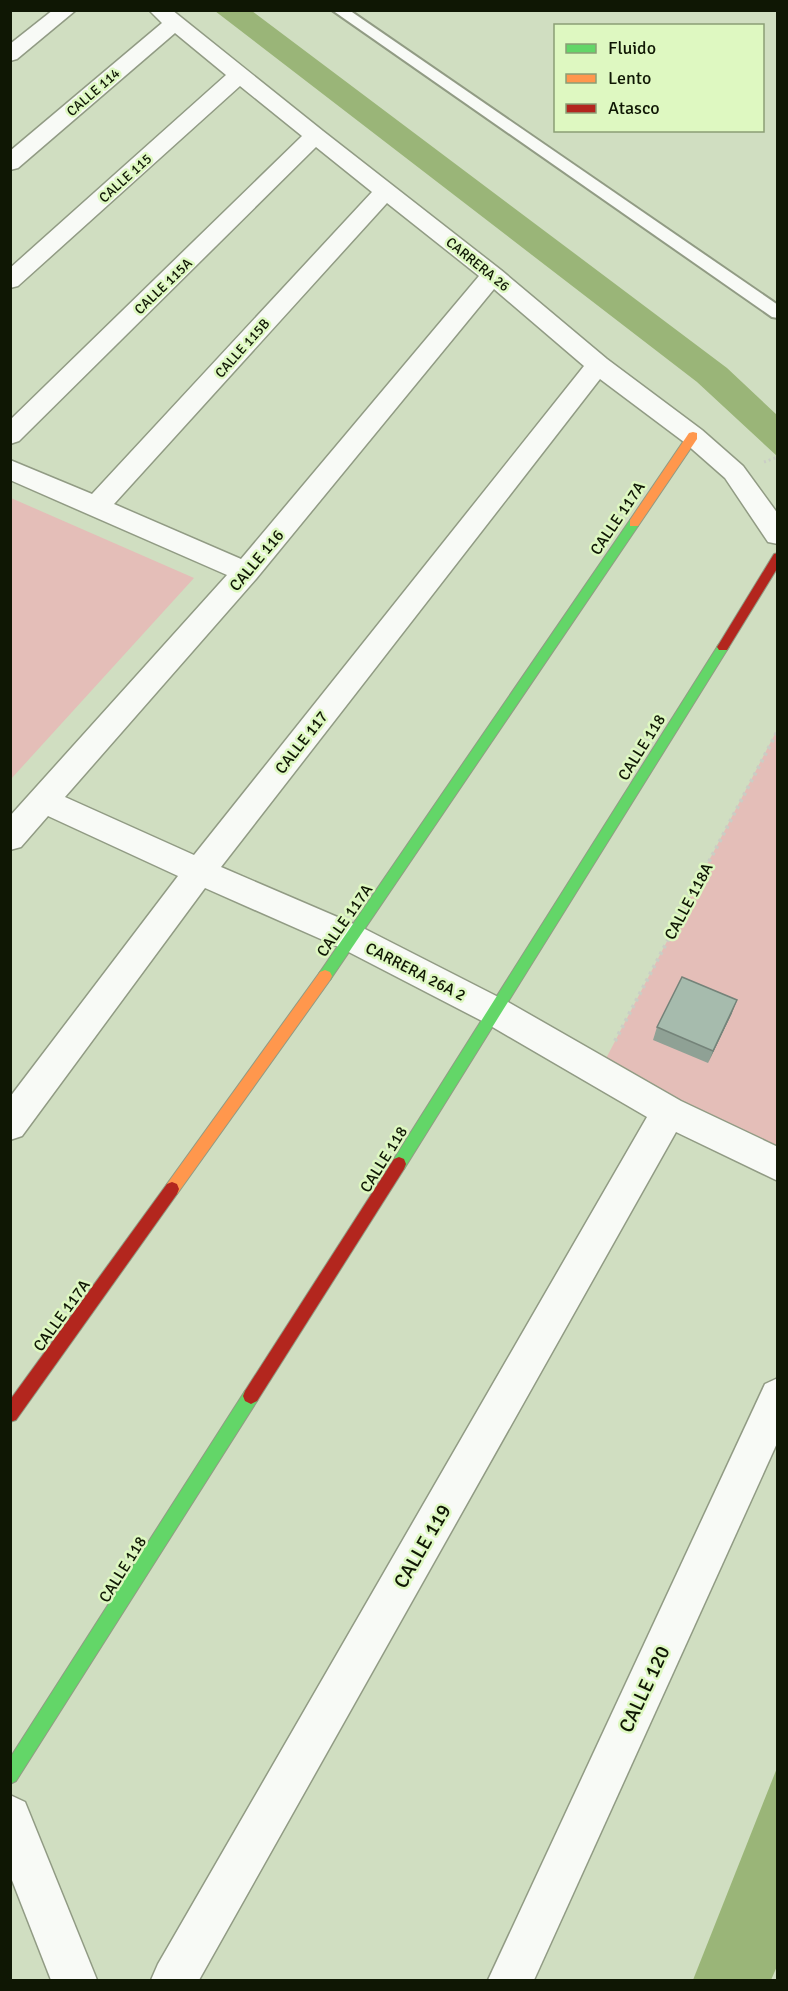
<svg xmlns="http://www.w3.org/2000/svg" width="788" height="1991" font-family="Signika,sans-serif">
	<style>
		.green { fill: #e4beb8 }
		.water { fill: #9ab578 }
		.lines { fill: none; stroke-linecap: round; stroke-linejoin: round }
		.lane-casing { stroke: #919b84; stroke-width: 4 }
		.street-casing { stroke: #919b84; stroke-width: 3 }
		.fast-casing { stroke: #919b84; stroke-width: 2 }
		.slow-casing { stroke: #919b84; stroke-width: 2 }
		.jam-casing { stroke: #919b84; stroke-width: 2 }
		.path-far1 { stroke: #cacec5; stroke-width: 3; stroke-dasharray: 2 3; stroke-linecap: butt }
		.path { stroke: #cacec5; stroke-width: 4; stroke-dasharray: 3 4.5; stroke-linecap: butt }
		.lane { fill: #f8faf6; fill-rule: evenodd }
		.street { fill: #f8faf6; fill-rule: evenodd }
		.fast { fill: #63d668; fill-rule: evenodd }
		.slow { fill: #ff974d; fill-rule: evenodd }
		.jam { fill: #b3261e; fill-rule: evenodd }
		.wall { fill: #8fa195 }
		.shaded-wall { fill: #748379 }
		.building { fill: #a6bbad; stroke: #748379; stroke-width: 1.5 }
		.labels { text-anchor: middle; stroke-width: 5; stroke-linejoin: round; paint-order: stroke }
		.far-street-label { font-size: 14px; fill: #0f1704; stroke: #def8c1 }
		.street-label { font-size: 16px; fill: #0f1704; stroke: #def8c1 }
		.near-street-label { font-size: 20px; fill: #0f1704; stroke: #def8c1 }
	</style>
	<rect width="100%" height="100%" fill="#d0dec1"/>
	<g class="green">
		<polygon points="11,498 194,578 11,779"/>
		<polygon points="777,730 777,1165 599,1072"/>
	</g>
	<g class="water">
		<polygon points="215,11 252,11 727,368 777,415 777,456 697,382"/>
		<polygon points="777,1768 778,1964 771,1980 693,1980"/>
	</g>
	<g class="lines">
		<defs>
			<polygon id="lane" points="332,10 349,10 778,305 778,318 772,317"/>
			<g id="street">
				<polygon points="53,10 76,10 17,59 10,61 10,44"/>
				<path d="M 149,10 L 172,10 L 182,18 L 323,131 L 501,270 L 607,359 L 702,430 L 743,466 L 778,514 L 778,544 L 768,542 L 725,478 L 684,442 L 600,379 L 221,867 L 363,928 L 508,1002 L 681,1101 L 778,1147 L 778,1181 L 676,1132 L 199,1980 L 151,1980 L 158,1964 L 647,1117 L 484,1022 L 341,948 L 205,888 L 22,1136 L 10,1140 L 10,1097 L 178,876 L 48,816 L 21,847 L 10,850 L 10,816 L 227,575 L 10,480 L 10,460 L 92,494 L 372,192 L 316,147 L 19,441 L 10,444 L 10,420 L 302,136 L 240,86 L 18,286 L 10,288 L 10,268 L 226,75 L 175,33 L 18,168 L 10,170 L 10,151 L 162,23 ZM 387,203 L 479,276 L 241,559 L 114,504 ZM 494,289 L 584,366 L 194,855 L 65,797 L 256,579 Z"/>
				<polygon points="778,1378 778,1441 534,1980 488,1980 765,1384"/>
				<polygon points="10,1795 25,1802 97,1980 51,1980 10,1875"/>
			</g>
			<g id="fast">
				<polygon points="634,519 638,520 638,526 330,980 320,980 318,976 320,972 630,520"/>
				<polygon points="723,643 729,647 727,650 404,1169 399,1171 394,1169 392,1164 394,1159 719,644"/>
				<polygon points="251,1388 257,1391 259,1396 257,1401 16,1781 10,1784 10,1758 245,1391"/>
			</g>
			<g id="slow">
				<polygon points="693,432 697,433 697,439 638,526 630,526 630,520 689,433"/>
				<polygon points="325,970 330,972 332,976 330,980 177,1194 172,1196 167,1194 165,1189 167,1184 320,972"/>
			</g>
			<g id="jam">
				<polygon points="778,553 778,567 727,650 719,650 717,647 719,644 774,554"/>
				<polygon points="399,1157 404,1159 406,1164 404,1169 257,1401 251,1404 245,1401 243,1396 245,1391 394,1159"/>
				<polygon points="172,1182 177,1184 179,1189 177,1194 16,1420 10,1422 10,1400 167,1184"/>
			</g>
		</defs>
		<use href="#lane" class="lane-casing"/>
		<use href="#street" class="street-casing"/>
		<use href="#fast" class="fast-casing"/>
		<use href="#slow" class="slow-casing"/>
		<use href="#jam" class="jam-casing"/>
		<polyline class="path-far1" points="764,462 778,457"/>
		<polyline class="path" points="615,1041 778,730"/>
		<use href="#lane" class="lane"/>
		<use href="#street" class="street"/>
		<use href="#fast" class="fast"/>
		<use href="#slow" class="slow"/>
		<use href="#jam" class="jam"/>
	</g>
	<polygon class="wall" points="732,1013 708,1063 653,1040 657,1027"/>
	<polygon class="shaded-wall" points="737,1000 732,1013 708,1063 713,1051"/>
	<polygon class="building" points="682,977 737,1000 713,1051 657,1027"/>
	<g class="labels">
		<g class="far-street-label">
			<text transform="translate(93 92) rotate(-41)" y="5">CALLE 114</text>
			<text transform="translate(125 178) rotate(-42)" y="5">CALLE 115</text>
			<text transform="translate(478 264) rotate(39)" y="5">CARRERA 26</text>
			<text transform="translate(163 286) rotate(-44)" y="5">CALLE 115A</text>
			<text transform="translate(242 348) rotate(-48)" y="5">CALLE 115B</text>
		</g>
		<g class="street-label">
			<text transform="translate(617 518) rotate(-56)" y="6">CALLE 117A</text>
			<text transform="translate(256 560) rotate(-50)" y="6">CALLE 116</text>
			<text transform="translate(301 742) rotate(-52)" y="6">CALLE 117</text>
			<text transform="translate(641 747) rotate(-58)" y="6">CALLE 118</text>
			<text transform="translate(688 901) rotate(-62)" y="6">CALLE 118A</text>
			<text transform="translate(344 920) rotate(-55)" y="6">CALLE 117A</text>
			<text transform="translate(416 971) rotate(27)" y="6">CARRERA 26A 2</text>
			<text transform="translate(383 1159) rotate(-58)" y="6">CALLE 118</text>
			<text transform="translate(61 1315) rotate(-54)" y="6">CALLE 117A</text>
			<text transform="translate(122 1569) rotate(-58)" y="6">CALLE 118</text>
		</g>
		<g class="near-street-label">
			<text transform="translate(422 1546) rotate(-60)" y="7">CALLE 119</text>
			<text transform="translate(644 1689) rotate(-65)" y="7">CALLE 120</text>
		</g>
	</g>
	<rect width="788" height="1991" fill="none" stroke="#0f1704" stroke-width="24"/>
	<rect x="554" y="24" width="210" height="108" fill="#def8c1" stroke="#8b9e75" stroke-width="1.5"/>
	<rect x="566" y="44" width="30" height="9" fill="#63d668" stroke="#8b9e75" stroke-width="1.5"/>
	<text x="608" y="54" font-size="18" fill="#0f1704">Fluido</text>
	<rect x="566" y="74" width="30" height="9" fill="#ff974d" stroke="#8b9e75" stroke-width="1.5"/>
	<text x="608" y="84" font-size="18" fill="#0f1704">Lento</text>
	<rect x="566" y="104" width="30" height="9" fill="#b3261e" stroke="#8b9e75" stroke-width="1.5"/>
	<text x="608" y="114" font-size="18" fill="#0f1704">Atasco</text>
</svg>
